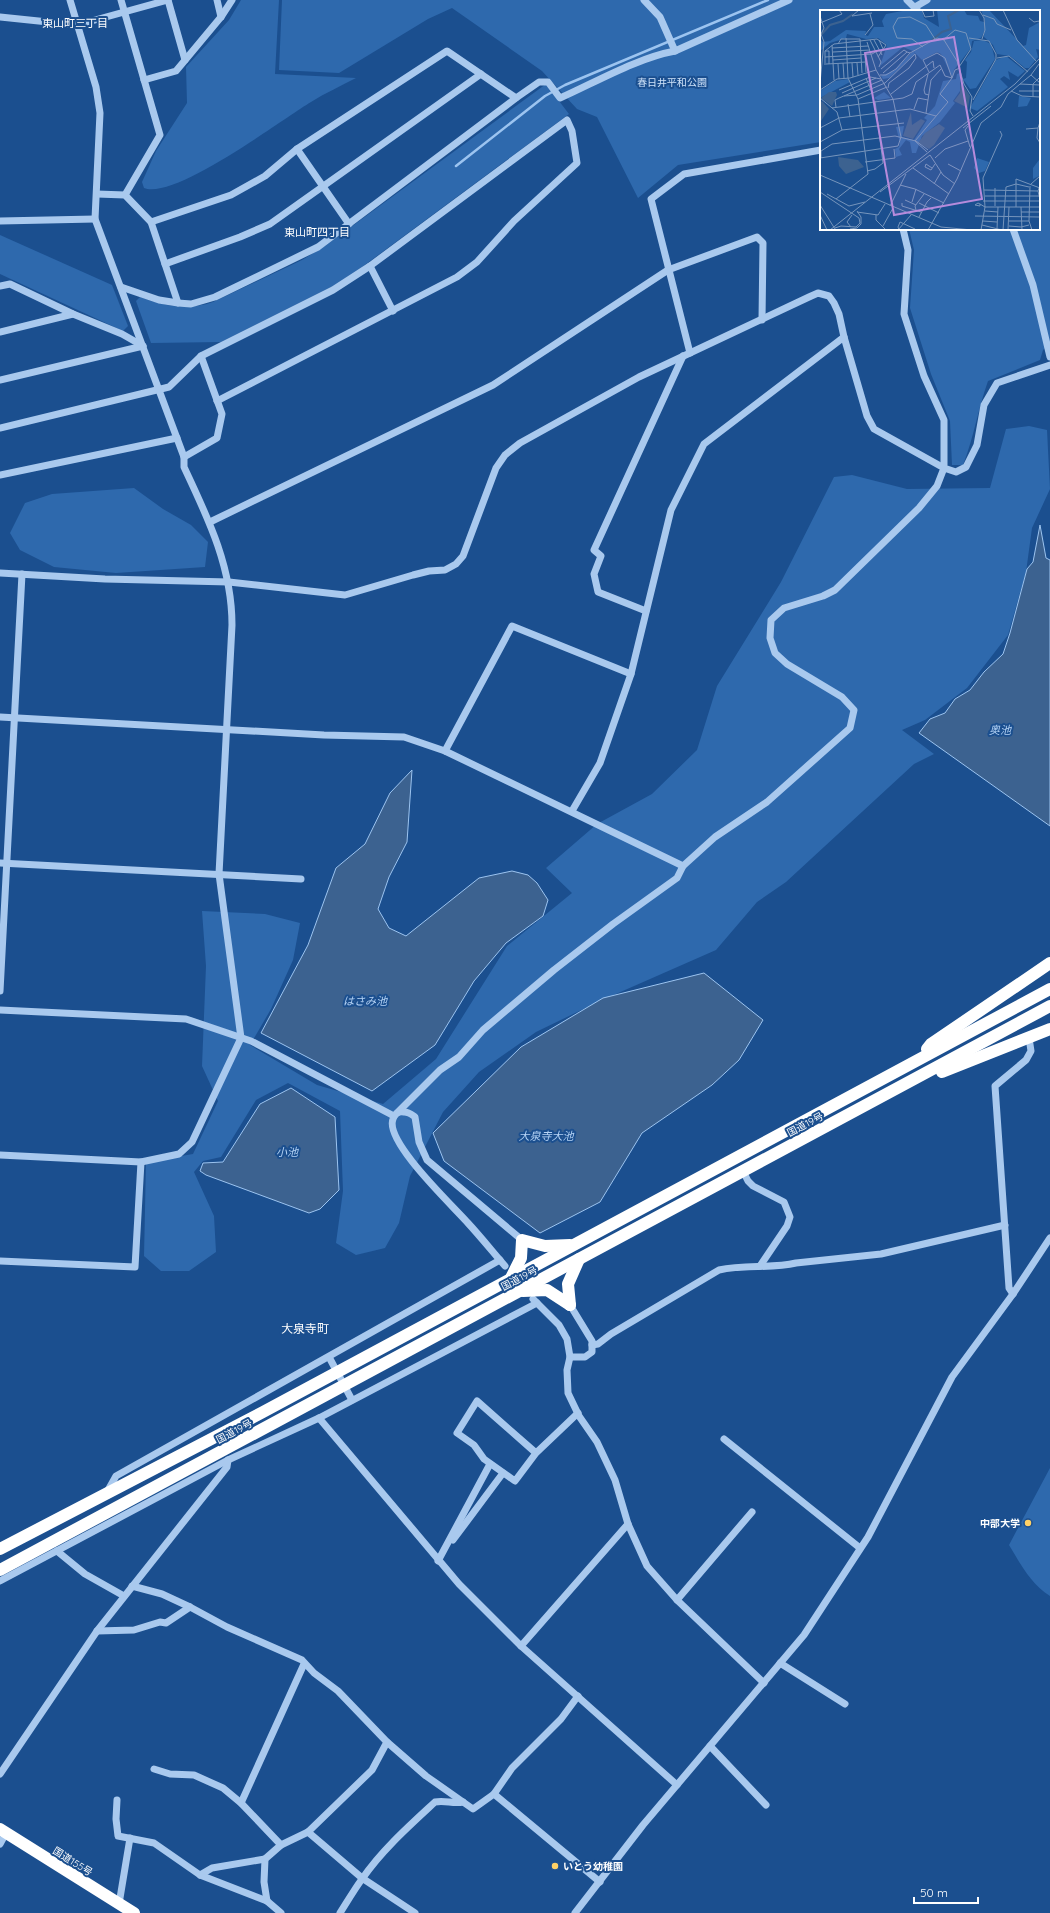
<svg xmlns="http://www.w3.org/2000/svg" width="1050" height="1913" font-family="Quicksand,'Noto Sans JP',sans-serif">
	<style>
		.green { fill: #2e69ad }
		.water { fill: #3c6290; stroke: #9cc4f0 }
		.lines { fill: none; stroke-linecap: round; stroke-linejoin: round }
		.stream { stroke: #9cc4f0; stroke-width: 2.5 }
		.minor { stroke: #a9c9ee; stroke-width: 7 }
		.highway { stroke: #fff; stroke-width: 12 }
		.poi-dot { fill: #ffd166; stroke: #1b4f8f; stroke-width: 1.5 }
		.labels { text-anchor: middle; stroke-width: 4; stroke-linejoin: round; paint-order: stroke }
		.park-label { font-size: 10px; fill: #cfe3fa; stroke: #1b4f8f }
		.street-label { font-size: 10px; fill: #fff; stroke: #1b4f8f }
		.poi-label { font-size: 10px; font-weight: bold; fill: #fff; stroke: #1b4f8f; text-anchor: end }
		.neighbourhood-label { font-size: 11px; fill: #fff; stroke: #1b4f8f }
		.water-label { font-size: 11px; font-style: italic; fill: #b5d3f5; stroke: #1b4f8f }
		.quarter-label { font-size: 12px; fill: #fff; stroke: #1b4f8f }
		.inset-river { fill: none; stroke: #3c6290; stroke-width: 2 }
		.inset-road { fill: none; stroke: #7695bc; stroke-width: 1 }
		.view { fill: #b68bdc; fill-opacity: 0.15; stroke: #b68bdc; stroke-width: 2 }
		.inset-edge { fill: none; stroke: #fff; stroke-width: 2 }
	</style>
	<rect width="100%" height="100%" fill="#1b4f8f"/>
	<g class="green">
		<path d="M 241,0 L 279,0 L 275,74 L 356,78 C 341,86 325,93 311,102 C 281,120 175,200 144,188 L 142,182 L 156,151 L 187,103 L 186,67 L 229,20 Z"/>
		<path d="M 282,0 L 1050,0 L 1050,343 L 1043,350 L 1040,360 L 988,381 C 978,409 974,437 963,465 L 952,465 L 950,421 L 931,374 L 910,308 L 914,250 L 909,229 L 1039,229 L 1039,11 L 821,11 L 821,142 L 678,165 L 638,198 L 597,117 L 577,109 L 542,71 L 452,8 L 428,19 L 339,73 L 279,70 Z"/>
		<path d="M 546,84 L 569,114 L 362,267 L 333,286 L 221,342 L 151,343 L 136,301 L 140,297 C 165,306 187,311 213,302 L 302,260 L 325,246 Z"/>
		<polygon points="0,235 112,285 128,326 123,331 0,274"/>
		<polygon points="1029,426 1047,430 1050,489 1032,528 1026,572 1008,635 967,688 925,720 902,730 934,754 914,764 786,882 757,902 716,950 600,1001 536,1032 479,1072 443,1112 410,1176 399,1223 385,1248 356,1255 336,1243 343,1191 340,1111 288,1083 256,1100 221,1157 203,1161 194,1172 214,1216 216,1252 189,1271 161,1271 144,1256 146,1162 193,1154 218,1101 202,1066 206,966 202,911 265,914 300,923 293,960 271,1009 250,1045 317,1085 383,1104 436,1059 507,946 572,893 546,868 597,824 652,794 697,750 717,686 781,582 834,477 852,475 907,489 990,488 1006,429"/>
		<polygon points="134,488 163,509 191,525 208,542 205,567 116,573 54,567 20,550 10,533 25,503 52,494"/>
		<path d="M 1050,1468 L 1050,1596 C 1031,1584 1021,1565 1009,1545 Z"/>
	</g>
	<g class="water">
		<polygon points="1040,525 1046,558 1050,560 1050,826 919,733 930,719 945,713 955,699 970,690 984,672 1003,654 1010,633 1027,569 1033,562"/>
		<polygon points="412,770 407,842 389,877 378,909 389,928 406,936 479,878 512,871 528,875 537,883 548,900 543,916 506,943 474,981 435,1045 372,1091 261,1033 308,945 336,868 365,844 390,793"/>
		<polygon points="704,973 763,1020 739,1060 712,1085 642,1133 600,1202 540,1233 444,1161 433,1133 521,1047 603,998"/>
		<polygon points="291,1088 335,1117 339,1190 320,1209 309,1213 206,1175 200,1171 203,1163 223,1162 260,1104"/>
	</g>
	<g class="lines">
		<polyline class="stream" points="456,166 545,96 565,85 768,0"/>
		<g class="minor">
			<polyline points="121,0 160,135 125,195"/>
			<polyline points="168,0 185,60"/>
			<polyline points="217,0 221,17"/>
			<polyline points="644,0 660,17 675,51"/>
			<polyline points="907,0 918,11"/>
			<polyline points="915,7 927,0"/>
			<polyline points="0,17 77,25 168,0"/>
			<polyline points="144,80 176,71 221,17 232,0"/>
			<path d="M 516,98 L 539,82 L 548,82 L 560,98 C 596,82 637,58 675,51 L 789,0"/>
			<polyline points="297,149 349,224"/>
			<polyline points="97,194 125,195 151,222 178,303"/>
			<polyline points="0,221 95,219"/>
			<polyline points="903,229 908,250 904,314 924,376 944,420 944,468 956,472 966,467 977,445 984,405 997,383 1050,365"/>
			<polyline points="1013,229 1033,285 1050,357"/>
			<polyline points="165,264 240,237 270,224 481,74"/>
			<polyline points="370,266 393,311"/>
			<polyline points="0,286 10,284 73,314 122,334 143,346"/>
			<polyline points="121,287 159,300 178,303 191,304 215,297 318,247 516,98 447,51 297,149 265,176 231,195 151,222"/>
			<polyline points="0,332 73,314"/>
			<polyline points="690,353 651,199 684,174 821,150"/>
			<polyline points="0,380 143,346"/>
			<polyline points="0,428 169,387 201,356 333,290 370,266 567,120 572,131 577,163 514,221 477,262 457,277 217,401"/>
			<polyline points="184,457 217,438 222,414 201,356"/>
			<polyline points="0,475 177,438"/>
			<polyline points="210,522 493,385 668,270 757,237 763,243 762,320"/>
			<polyline points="0,573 105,579 229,582 345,595 413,575 429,571 445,570 456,564 463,556 496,468 505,455 520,443 639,377 809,297 818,293 829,296 834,303 839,314 844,337 867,416 874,429 944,468 937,486 919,508 835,590 823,596 784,608 771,620 770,638 775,653 787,664 842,697 854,710 850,728 767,802 715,837 683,866 677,878 613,924 554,970 483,1030 459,1057 440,1070 398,1112"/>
			<polyline points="646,611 598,592 594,574 601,556 594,550 683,356"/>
			<polyline points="0,717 324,735 404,737 445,751 683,866"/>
			<polyline points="445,751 512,626 631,674"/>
			<polyline points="572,811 600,763 631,674 671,510 704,444 844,337"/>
			<polyline points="0,863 301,879"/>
			<polyline points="0,991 22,574"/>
			<polyline points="0,1010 186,1019 251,1041 394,1116"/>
			<path d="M 0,1155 L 141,1162 L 179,1154 L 192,1142 L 241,1038 L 219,874 L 232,625 C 232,567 208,518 184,467 L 184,457 L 95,219 L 100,113 L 96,87 L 70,0"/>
			<polyline points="743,1171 748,1181 753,1186 784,1202 790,1217 787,1226 760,1266"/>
			<polyline points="0,1261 135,1267 141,1162"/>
			<path d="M 505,1266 C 492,1251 480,1236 467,1222 C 452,1205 384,1141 393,1119 C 395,1113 399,1111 404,1112 C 409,1112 411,1114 415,1117 L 419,1142 L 427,1160 L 522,1240"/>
			<polyline points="1013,1294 1009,1288 995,1086 1026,1060 1031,1051 1029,1038"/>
			<polyline points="533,1299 559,1325 567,1339 570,1357 567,1370 568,1393 579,1416 597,1442 615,1480 628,1524 647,1566 677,1600 764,1683"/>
			<polyline points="570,1305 592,1341 592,1352 585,1357 570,1357"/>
			<path d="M 592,1345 L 598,1344 L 611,1334 L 719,1270 C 745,1264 771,1269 796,1263 L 881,1254 L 1005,1225"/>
			<polyline points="329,1357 352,1400"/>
			<polyline points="319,1418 459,1584 521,1646 677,1785"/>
			<polyline points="724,1439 860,1548"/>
			<polyline points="536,1453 477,1401 457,1433 474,1445 484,1459 515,1481 536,1453 578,1413"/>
			<polyline points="107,1492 116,1476 500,1260"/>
			<polyline points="453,1540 503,1473"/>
			<polyline points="57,1551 85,1574 124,1596"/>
			<polyline points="438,1561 490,1464"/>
			<polyline points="0,1581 228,1460 319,1418 537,1303"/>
			<polyline points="132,1586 162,1594 190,1607 227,1627 302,1660 314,1673 338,1691 387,1742 426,1776 473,1809 494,1794 600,1882"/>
			<polyline points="677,1600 752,1512"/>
			<polyline points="97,1631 134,1630 160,1622 166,1623 190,1607"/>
			<polyline points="521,1646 628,1524"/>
			<polyline points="780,1663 845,1704"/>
			<polyline points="710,1746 766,1805"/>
			<polyline points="154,1769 170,1774 194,1775 223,1788 241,1803 281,1845"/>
			<polyline points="0,1774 97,1631 227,1467 228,1460"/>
			<polyline points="494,1794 512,1768 561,1719 578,1696"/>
			<polyline points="117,1800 116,1819 118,1836 154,1843 200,1875 267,1901 281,1913"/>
			<polyline points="241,1803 304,1664"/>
			<polyline points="308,1832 362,1878 415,1913"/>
			<polyline points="0,1844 6,1833"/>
			<polyline points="200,1875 212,1868 265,1859"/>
			<polyline points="267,1901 264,1882 265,1859 281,1845 308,1832 372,1770 387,1742"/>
			<polyline points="119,1904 130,1838"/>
			<path d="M 340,1913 C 347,1902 354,1890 362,1879 C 382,1850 409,1826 435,1802 C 445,1800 453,1804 463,1802"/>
			<polyline points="575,1913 643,1825 804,1635 868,1537 952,1377 1013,1294 1050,1238"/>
		</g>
		<g class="highway">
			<polyline points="927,1049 931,1044 1050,963"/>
			<polyline points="942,1072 1050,1029"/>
			<polyline points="511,1278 521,1258 522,1240 545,1246 570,1245"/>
			<polyline points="523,1291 547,1290 570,1305"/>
			<polyline points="570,1305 568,1284 579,1259"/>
			<polyline points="0,1549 263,1412 1050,989"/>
			<polyline points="0,1570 1050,1006"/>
			<polyline points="0,1829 134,1913"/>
		</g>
	</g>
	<g class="poi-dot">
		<circle cx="1028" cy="1523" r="4"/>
		<circle cx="555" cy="1866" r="4"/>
	</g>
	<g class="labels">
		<g class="park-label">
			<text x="672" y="86">春日井平和公園</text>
		</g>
		<g class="street-label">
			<text transform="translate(805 1124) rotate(-28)" y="4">国道19号</text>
			<text transform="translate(519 1278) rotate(-28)" y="4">国道19号</text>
			<text transform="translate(234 1431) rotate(-28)" y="4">国道19号</text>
			<text transform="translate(73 1861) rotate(32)" y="4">国道155号</text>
		</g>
		<g class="poi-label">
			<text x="1020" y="1527">中部大学</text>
			<text x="563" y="1870" text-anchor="start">いとう幼稚園</text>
		</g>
		<g class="neighbourhood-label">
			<text x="75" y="27">東山町三丁目</text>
			<text x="317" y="236">東山町四丁目</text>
		</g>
		<g class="water-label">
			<text x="1000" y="734">奥池</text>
			<text x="365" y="1005">はさみ池</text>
			<text x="546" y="1140">大泉寺大池</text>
			<text x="287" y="1156">小池</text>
		</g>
		<g class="quarter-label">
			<text x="305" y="1333">大泉寺町</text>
		</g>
	</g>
	<g transform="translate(820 10)">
		<rect width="220" height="220" fill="#1b4f8f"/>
		<path d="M 88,0 L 102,0 L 104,8 L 119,17 L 117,0 L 144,0 L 147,5 L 158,6 L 160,11 L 164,12 L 165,20 L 161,28 L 152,31 L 151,38 L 134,60 L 133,68 L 121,44 L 117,42 L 102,50 L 94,42 L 95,44 L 69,68 L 63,69 L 61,66 L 75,60 L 93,41 L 83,37 L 60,56 L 67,35 L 58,28 L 46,29 L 27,24 L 26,28 L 10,33 L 0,41 L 0,29 L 3,32 L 10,31 L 26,20 L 46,21 L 45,25 L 48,26 L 54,17 L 64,17 L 62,11 L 66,4 ZM 161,0 L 169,0 L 203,36 L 206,35 L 209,18 L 220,12 L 220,40 L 216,39 L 218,47 L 209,58 L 205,58 L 190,46 L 177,44 L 173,35 L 164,27 L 165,11 ZM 163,30 L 171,34 L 175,49 L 156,78 L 150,79 L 143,69 L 146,68 L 147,52 L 145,50 L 151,42 L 154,31 ZM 186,46 L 205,61 L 198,67 L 188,61 L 190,70 L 184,66 L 180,69 L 188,77 L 157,101 L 150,98 L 176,50 ZM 140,63 L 140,81 L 133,91 L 135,93 L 120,112 L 102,126 L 96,143 L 92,143 L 90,132 L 86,130 L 79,139 L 82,145 L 76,147 L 75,139 L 79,137 L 80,133 L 76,117 L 84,116 L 82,127 L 94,130 L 107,110 L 104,108 L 115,96 L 123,71 L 136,69 L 137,64 ZM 28,69 L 30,72 L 0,88 L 0,81 L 15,71 ZM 64,82 L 71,88 L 58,90 L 54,88 ZM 199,86 L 211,88 L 207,96 L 198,97 ZM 157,148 L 169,152 L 165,161 L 159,163 L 154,158 ZM 219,150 L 219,166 L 213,169 L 213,158 Z" fill="#2e69ad"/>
		<path d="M 141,72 L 150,86 L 148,98 L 134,91 L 140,83 ZM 9,82 L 16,82 L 17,85 L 12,96 L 1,88 ZM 2,91 L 9,99 L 1,111 L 1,114 L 0,114 L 0,93 ZM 91,102 L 92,115 L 101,109 L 105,111 L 93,129 L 83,126 ZM 119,114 L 125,118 L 114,135 L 109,139 L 100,134 L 99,132 L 105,123 ZM 18,147 L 38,150 L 44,157 L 26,164 L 19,156 Z" fill="#3c6290"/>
		<path class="inset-river" d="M 0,26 L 10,15 L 23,11 L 33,4M 112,30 L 122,22 L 131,19 L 128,6 L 139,0"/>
		<path class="inset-road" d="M 39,0 L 32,6 L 52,3M 102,0 L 105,7 L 114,6 L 113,0M 159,0 L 164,8 L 165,20 L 162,29M 183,0 L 197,30 L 216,51M 163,5 L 174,9 L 177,14 L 191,20M 0,6 L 4,18 L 1,24 L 4,32 L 0,73M 209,8 L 214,12 L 219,11 L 220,15M 0,13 L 22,4 L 19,0M 45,25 L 53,15 L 50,4M 149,28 L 169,31 L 176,44 L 176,49 L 153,90M 50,30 L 61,52 L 59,57M 54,30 L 62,45M 59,30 L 64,41M 123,30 L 135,20 L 146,23 L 151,39 L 139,57M 18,34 L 21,29 L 40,29 L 42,63M 12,35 L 14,70M 103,37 L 92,29 L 77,28 L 73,17 L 78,8 L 90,7 L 106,15 L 115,29M 12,38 L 48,36M 5,41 L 9,41 L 9,54M 13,42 L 50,40M 90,43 L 117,28 L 124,30 L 137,51 L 144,74 L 152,87 L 150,101 L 153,106M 45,44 L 46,62M 5,47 L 52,44 L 59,40M 177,48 L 189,46 L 208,62M 13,50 L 41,48M 23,53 L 24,68M 32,53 L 33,67M 37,53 L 38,65M 6,54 L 46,52M 18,54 L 19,69M 5,55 L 5,41 L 14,34 L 57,29 L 66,35 L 58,47M 61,59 L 84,40 L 87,42M 109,62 L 103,50 L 117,43 L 125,48 L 132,68 L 135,60 L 140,58M 63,63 L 87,42M 108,64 L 104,80 L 105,84 L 109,85M 60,65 L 66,65 L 76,59 L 90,43 L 87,42M 211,65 L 220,73M 211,65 L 219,54M 46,68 L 52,83M 200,74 L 220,75M 0,80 L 17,69 L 30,68 L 56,60M 19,80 L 50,67 L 61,69M 191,81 L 202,86 L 220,87M 199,81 L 220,81M 22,83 L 56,68M 71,84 L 113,51 L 114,58M 24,86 L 37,85 L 65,73 L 95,44 L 96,48 L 89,58 L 69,73 L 68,78M 213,87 L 213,74 L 220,67M 0,88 L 17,102 L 22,120M 38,89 L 67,77M 28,94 L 30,107M 16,97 L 15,90 L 19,88 L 62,70M 12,98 L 83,88 L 92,84 L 96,72 L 120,55 L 125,66 L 132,68 L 120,84 L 128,92 L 95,131M 94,99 L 98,88 L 108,90M 106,103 L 111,70 L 121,59M 148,116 L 145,120 L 150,137M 0,118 L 19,108 L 90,99 L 116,106M 143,118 L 171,96M 218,118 L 217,128 L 220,133M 206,119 L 218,118 L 220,112M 95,131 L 107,142M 0,132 L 22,120 L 84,113M 110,145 L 123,165 L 135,174M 0,148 L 78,136 L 81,127 L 73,89 L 56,60 L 47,32M 1,148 L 1,141 L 12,134 L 75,126 L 96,131 L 108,140M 115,148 L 125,139 L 148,131M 45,152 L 75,148 L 74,139M 128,154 L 141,161M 93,158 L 129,184M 112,158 L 106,154 L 105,157 L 111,160 L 115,154M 47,161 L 55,159 L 63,153 L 55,91M 0,165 L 121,217 L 152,220M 114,174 L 121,162M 211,174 L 220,166M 80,175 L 95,179 L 124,193M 220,175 L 218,181 L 220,190M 210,176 L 209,211 L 212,220M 164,180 L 218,181M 0,182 L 39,208 L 40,213 L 36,217 L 21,216 L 15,218M 60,182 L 110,145M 7,184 L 29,196 L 45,192M 165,186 L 219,186M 16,189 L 48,164 L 38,89 L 28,68 L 26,28M 85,190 L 96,195M 163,191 L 220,191M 92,192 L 96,179M 82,193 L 82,196 L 101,202M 99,193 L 119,203M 160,194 L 160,196 L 155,195 L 158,193 L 160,194 L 165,197 L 220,197M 0,195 L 15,219M 70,196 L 86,164M 175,196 L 175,178M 196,197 L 196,169 L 220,178M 201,197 L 202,220M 96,200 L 95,196 L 104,184M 165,201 L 178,202M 37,202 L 58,205 L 65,194M 201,202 L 220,202M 0,205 L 7,220M 56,205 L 56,210 L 66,220M 155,206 L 220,207M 99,207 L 107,192 L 111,188M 163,211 L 177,212M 189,211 L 209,211M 162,215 L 182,220M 63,216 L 73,198M 189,216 L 201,217 L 209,215M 31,217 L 27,212 L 32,205M 30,219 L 37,218 L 41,214 L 41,207 L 37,201M 177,219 L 178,197M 10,220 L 195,74 L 220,48M 78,220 L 91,205M 79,220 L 78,217 L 80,212 L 95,219M 108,220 L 137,169 L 161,113 L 181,97 L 188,84 L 211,65M 161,220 L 165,197 L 163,168 L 182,125 L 180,121M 183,220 L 186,177 L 196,174 L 209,177M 188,220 L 189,197"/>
		<path class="view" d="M 134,27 L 162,189 L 74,205 L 45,43 Z"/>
		<rect width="220" height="220" class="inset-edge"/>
	</g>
	<path d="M914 1897v6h64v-6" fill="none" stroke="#ffffff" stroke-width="2"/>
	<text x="920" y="1897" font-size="12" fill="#ffffff" stroke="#1b4f8f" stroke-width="3" paint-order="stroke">50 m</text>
</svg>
